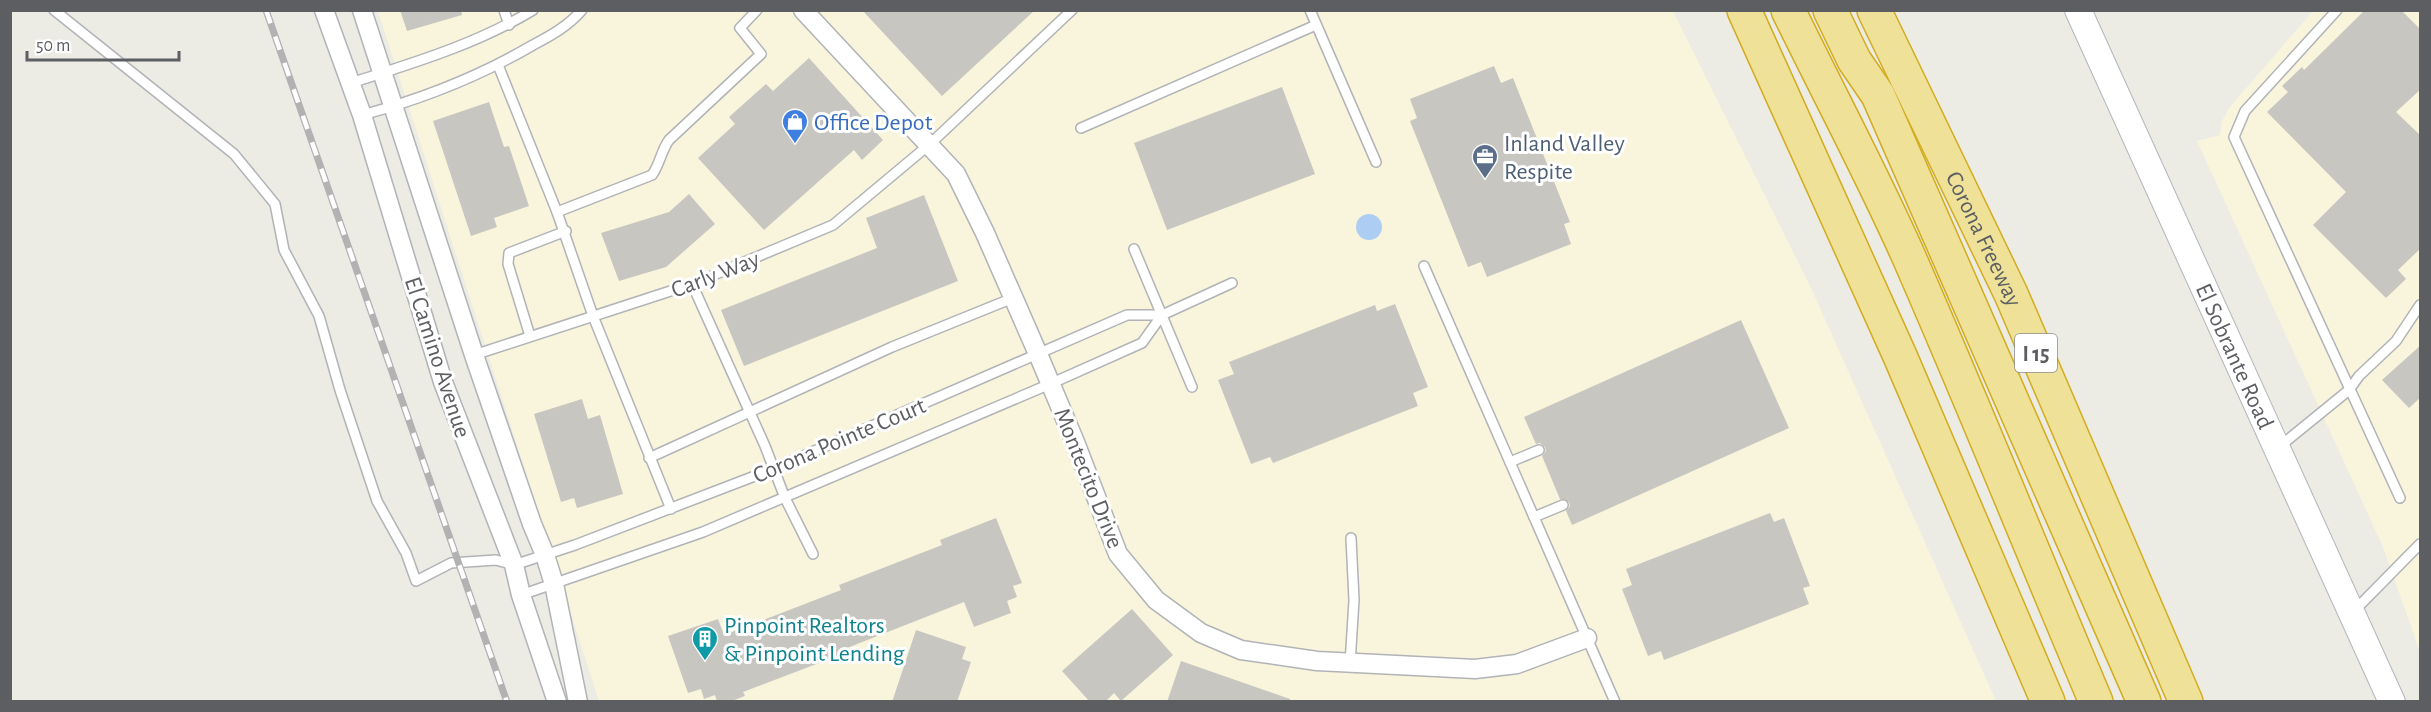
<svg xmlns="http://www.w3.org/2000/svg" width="2431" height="712" font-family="'Alegreya Sans',sans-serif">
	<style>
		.commercial { fill: #f9f5dc }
		.water { fill: #adcdf3 }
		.building { fill: #c8c6c0 }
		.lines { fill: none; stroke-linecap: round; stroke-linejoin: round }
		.lane-casing { stroke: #b1b3b7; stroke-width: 12 }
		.street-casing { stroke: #b1b3b7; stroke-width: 21 }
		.secondary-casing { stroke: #b3b5b9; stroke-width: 28 }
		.highway-casing { stroke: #d2ac1e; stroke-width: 36 }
		.lane { stroke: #fff; stroke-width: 9 }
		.street { stroke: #fff; stroke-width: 18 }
		.secondary { stroke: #fff; stroke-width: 26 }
		.highway { stroke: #efe298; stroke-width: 33 }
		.rail-casing { stroke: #b2b2b3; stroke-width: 7 }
		.rail { stroke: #fff; stroke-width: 4.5; stroke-dasharray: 14; stroke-linecap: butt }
		.labels { text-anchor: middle; stroke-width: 6; stroke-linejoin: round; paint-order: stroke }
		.shield { fill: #fff; stroke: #8d8e91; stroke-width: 1.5 }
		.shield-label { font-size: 22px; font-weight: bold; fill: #5c5e62 }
		.shop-label { font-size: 24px; fill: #366cbe; stroke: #fff; text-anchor: start }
		.service-label { font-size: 24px; fill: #4e5e75; stroke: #fff; text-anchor: start }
		.street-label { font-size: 24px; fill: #5c5e62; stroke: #fff }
		.culture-label { font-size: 24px; fill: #0d838f; stroke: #fff; text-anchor: start }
	</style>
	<rect width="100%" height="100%" fill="#ecebe4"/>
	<g class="commercial">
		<polygon points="378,11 1673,11 1811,288 1996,701 599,701"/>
		<polygon points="2313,11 2420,11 2420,652 2383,547 2197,141 2220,135 2222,121 2229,108"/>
	</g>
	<circle class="water" cx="1369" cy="227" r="13"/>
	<g class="building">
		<polygon points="400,10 461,10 462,15 407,31"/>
		<polygon points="862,10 1035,10 942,96"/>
		<polygon points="2365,10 2401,10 2421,30 2421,89 2396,112 2421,136 2421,248 2398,270 2406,279 2386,298 2313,225 2346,192 2267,112 2288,92 2282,86 2302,67 2304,70"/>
		<polygon points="809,58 883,140 862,160 854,150 764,230 698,158 735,124 729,117 766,84 773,91"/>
		<polygon points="1494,66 1501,83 1513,78 1570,222 1564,224 1571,244 1487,277 1481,262 1468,267 1410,121 1417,118 1410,99"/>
		<polygon points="1282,87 1315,174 1167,230 1134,143"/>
		<polygon points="489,102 504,147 509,146 529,206 494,218 497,227 471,236 433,121"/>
		<polygon points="689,194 715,224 666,267 619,281 601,233 669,212"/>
		<polygon points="924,195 958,281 744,366 721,310 877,248 866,218"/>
		<polygon points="1395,304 1428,387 1413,393 1418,406 1273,463 1270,457 1251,464 1218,380 1234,374 1229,362 1375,305 1377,311"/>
		<polygon points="1741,320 1789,428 1572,525 1566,511 1570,506 1569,502 1560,499 1542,456 1546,451 1545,447 1540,443 1536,444 1524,417"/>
		<polygon points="2421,345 2421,397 2409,408 2382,380"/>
		<polygon points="582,399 588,419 600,415 623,494 577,508 574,498 561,502 534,414"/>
		<polygon points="1770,513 1774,522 1784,518 1810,586 1803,588 1809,604 1664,660 1661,651 1648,656 1622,589 1632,585 1626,569"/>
		<polygon points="996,518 1022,583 1013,586 1017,597 1007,601 1011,613 974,627 964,602 847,648 848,652 743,692 745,696 729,702 717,702 715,695 704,699 701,689 688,693 668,636 718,619 724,635 841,590 839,585 942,545 940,540"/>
		<polygon points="1132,609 1173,655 1121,701 1114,693 1105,702 1090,702 1062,671"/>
		<polygon points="916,630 966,647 962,659 971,662 957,702 892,702"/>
		<polygon points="1181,661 1290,699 1290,702 1167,702"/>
	</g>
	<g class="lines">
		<defs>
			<g id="lane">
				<polyline points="54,10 234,154 275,204 284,250 319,316 340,390 377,501 406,553 416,581 451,563 496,560 514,565 575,545 773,469 1127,315 1162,315"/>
				<polyline points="504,10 509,25"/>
				<polyline points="1310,10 1376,162"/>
				<polyline points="2337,10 2245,111 2234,137 2400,498"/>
				<polyline points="498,65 557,212"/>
				<path d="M 351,83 C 413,63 477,44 533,10"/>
				<path d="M 362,115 C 422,99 480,76 533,45 C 552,35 568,26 582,10"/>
				<polyline points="1081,128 1316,25"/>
				<polyline points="1134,249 1192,387"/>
				<polyline points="1424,266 1615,702"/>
				<polyline points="692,284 765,446 785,498 813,554"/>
				<polyline points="530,336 508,264 509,253 566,231"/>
				<polyline points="474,355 692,284 833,225 930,144 1072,10"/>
				<polyline points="2279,447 2349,390 2359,376 2396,341 2420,305"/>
				<polyline points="649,458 892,347 1013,298"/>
				<polyline points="1510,462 1539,450"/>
				<path d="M 671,509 L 593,316 L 557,212 L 652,175 C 660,164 661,151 669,140 L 761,54 L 740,28 L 757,10"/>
				<polyline points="1534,517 1563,505"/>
				<polyline points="521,595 703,532 1050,384 1142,343 1162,315 1232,283"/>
				<polyline points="2353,612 2420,544"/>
				<polyline points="1350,664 1354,600 1351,538"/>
			</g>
			<g id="street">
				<polyline points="324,10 362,115 443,382 514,565 521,595 557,702"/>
				<polyline points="362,10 474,355 532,524 545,555 554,584 578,702"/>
				<polyline points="803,10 956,174 985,233 1038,354 1075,442 1118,554 1156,600 1201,633 1241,650 1317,661 1475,669 1517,664 1587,638"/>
			</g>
			<g id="secondary">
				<path id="s1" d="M 2078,10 L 2392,702"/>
			</g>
			<g id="highway">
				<polyline points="1744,10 1900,356 2048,702"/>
				<path d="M 1788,10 C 1828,92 1871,172 1908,255 C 1973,403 2033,553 2096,702"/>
				<polyline points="1830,10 1854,60 1878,95 2144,702"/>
				<path id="s2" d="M 1874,10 L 2011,294 L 2186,702"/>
			</g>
		</defs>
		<use href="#lane" class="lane-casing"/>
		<use href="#street" class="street-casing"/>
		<use href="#secondary" class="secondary-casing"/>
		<use href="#highway" class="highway-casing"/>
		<use href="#lane" class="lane"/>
		<use href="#street" class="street"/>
		<use href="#secondary" class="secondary"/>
		<use href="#highway" class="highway"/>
		<defs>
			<polyline id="rail" points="266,10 507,702"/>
		</defs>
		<use href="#rail" class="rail-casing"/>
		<use href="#rail" class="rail"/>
	</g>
	<defs>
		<symbol id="shop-pin" viewBox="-11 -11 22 30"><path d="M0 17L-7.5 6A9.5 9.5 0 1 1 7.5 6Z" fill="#3f7fe0" stroke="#fff"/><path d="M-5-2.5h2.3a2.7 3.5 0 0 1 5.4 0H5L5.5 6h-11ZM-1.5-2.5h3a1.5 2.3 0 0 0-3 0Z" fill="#fff"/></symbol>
		<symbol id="office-pin" viewBox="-11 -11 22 30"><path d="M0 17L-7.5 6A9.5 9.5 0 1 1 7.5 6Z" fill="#5c6f8a" stroke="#fff"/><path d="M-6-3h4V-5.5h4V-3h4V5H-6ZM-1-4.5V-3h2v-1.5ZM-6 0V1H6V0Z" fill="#fff"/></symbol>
		<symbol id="building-pin" viewBox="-11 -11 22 30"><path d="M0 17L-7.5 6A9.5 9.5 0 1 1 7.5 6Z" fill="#0f9aa8" stroke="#fff"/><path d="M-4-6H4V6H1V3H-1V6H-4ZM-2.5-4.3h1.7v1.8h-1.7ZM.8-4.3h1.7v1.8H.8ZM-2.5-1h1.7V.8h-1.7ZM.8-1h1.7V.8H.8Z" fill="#fff"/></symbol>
	</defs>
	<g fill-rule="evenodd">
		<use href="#shop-pin" x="780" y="107" width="30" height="40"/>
		<use href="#office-pin" x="1470" y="142" width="30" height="40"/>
		<use href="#building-pin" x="690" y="624" width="30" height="40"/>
	</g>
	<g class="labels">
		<rect class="shield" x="2015" y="334" width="42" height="38" rx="4.5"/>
		<g class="shield-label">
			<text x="2036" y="361">I 15</text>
		</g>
		<g class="shop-label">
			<text x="814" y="130">Office Depot</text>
		</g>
		<g class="service-label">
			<text x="1504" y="151">Inland Valley<tspan x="1504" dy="28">Respite</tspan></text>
		</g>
		<g class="street-label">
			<text dy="8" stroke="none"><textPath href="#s2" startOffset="254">Corona Freeway</textPath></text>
			<text transform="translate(715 274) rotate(-21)" y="8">Carly Way</text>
			<text dy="8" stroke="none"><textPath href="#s1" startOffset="380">El Sobrante Road</textPath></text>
			<text transform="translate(438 357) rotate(72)" y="8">El Camino Avenue</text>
			<text transform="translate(839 440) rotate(-23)" y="8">Corona Pointe Court</text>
			<text transform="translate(1089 478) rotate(68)" y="8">Montecito Drive</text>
		</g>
		<g class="culture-label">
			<text x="724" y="633">Pinpoint Realtors<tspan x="724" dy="28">&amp; Pinpoint Lending</tspan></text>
		</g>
	</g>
	<rect width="2431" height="712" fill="none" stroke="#5c5e62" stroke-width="24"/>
	<path d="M27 51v9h152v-9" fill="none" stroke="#5c5e62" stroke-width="3"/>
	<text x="36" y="51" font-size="18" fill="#5c5e62" stroke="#ffffff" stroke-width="4.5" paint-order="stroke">50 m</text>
</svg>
